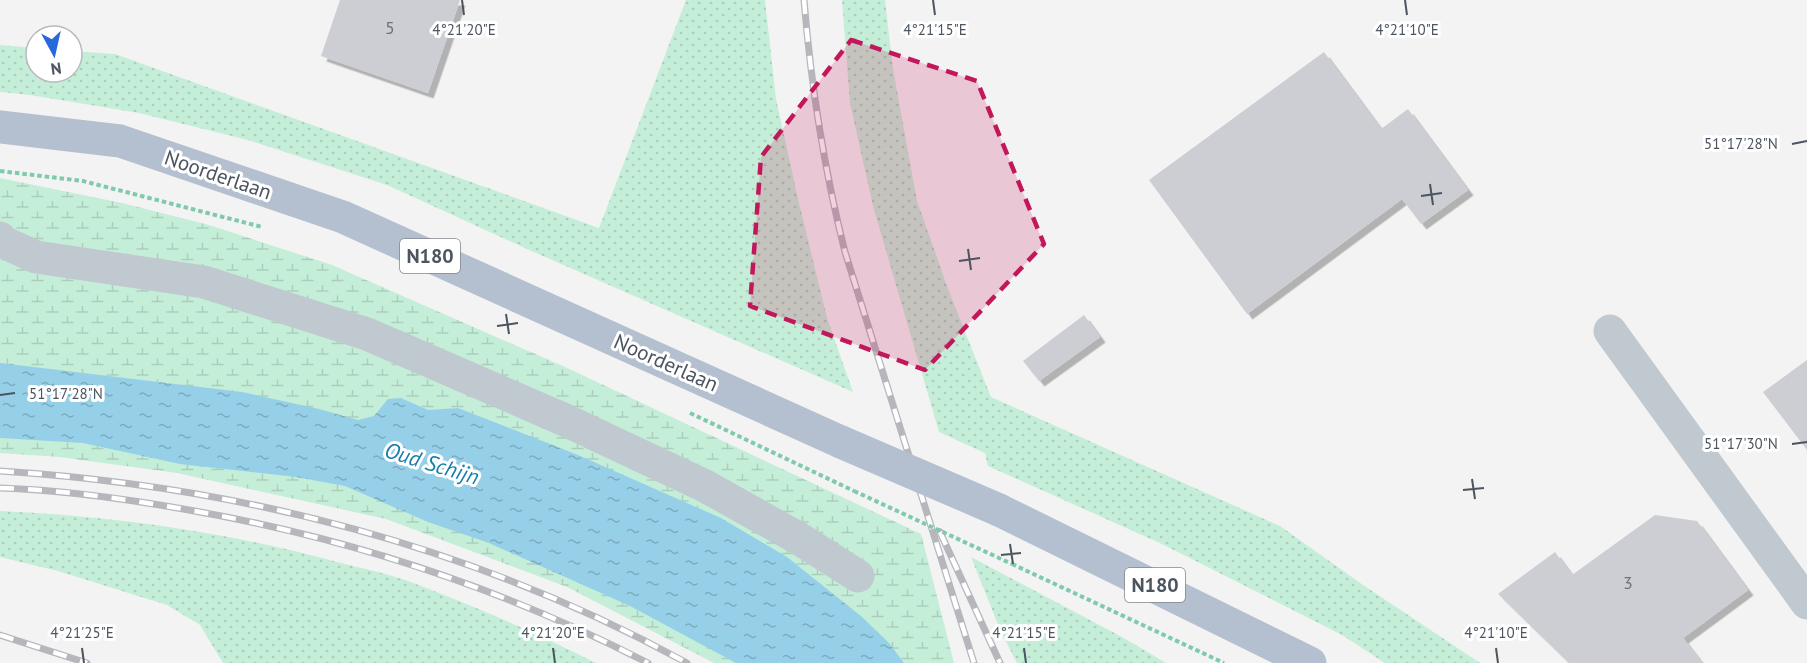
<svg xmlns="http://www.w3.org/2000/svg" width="1807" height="663" font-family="'PT Sans',sans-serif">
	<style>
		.green { fill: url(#green-dots) }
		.wetland { fill: url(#wetland-marsh) }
		.water { fill: url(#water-ripples) }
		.building { fill: #cdced4; filter: url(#shadow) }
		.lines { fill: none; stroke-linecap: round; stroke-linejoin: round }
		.path { stroke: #7fcaab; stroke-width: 4; stroke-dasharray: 4.5 3; stroke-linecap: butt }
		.minor { stroke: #c1c9d0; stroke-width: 33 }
		.major { stroke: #b4c0cf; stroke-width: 33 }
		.rail-casing { stroke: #b5b7bc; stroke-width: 7 }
		.rail { stroke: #fff; stroke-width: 4.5; stroke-dasharray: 14; stroke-linecap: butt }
		.path-bridge { stroke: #7fcaab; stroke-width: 4; stroke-dasharray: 4.5 3; stroke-linecap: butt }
		.major-bridge { stroke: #b4c0cf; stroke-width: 33 }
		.marked { fill: #c2185b; fill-opacity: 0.2; stroke: #c2185b; stroke-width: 4.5; stroke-dasharray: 12 8; stroke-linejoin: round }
		.ticks { fill: none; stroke: #4b545f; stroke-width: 2 }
		.labels { text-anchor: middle; stroke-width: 6; stroke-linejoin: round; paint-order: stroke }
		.number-label { font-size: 18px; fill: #6c727c }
		.shield { fill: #fff; stroke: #81878f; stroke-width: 1.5 }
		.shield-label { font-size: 20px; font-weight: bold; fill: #4b545f }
		.street-label { font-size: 21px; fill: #4b545f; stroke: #fff }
		.water-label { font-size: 22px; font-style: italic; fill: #167ea7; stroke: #fff }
		.ticks-label { font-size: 15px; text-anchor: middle; fill: #4b545f; stroke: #fff; stroke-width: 6; stroke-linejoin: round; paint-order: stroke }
	</style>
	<defs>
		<pattern id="green-dots" width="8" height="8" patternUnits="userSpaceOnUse" patternTransform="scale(1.5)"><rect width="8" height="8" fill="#c5eed8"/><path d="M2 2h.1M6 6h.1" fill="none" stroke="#abcebc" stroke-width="1.8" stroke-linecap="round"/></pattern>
		<pattern id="wetland-marsh" width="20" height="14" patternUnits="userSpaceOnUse" patternTransform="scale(1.5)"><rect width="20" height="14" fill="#c5eed8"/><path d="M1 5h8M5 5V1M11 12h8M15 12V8" fill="none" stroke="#abcebc"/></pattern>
		<pattern id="water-ripples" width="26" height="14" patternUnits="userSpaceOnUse" patternTransform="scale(1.5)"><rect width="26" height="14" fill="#95d0e8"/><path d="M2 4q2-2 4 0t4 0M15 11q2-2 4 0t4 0" fill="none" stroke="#7cabbf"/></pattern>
		<filter id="shadow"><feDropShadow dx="5.5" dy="5.5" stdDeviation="0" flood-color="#0004"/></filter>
	</defs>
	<rect width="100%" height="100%" fill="#f4f3f3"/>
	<g class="green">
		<polygon points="686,0 765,0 776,99 798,199 827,318 853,392 527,249 387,185 248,140 139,113 30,95 0,92 0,45 36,48 36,72 72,72 72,51 115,54 599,228"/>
		<polygon points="842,0 885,0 893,69 917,201 948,289 991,397 1280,526 1363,585 1480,663 1385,663 1342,635 1162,544 988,466 985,453 939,432 873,206 850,103"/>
		<path d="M 0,511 C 114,516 227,532 337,562 C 361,568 385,573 408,581 C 471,605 535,632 596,663 L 223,663 L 200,625 L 167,605 L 58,571 L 0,557 Z"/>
		<polygon points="971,557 1122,637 1166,663 1017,663 1001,632"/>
	</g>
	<polygon class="wetland" points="0,178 122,203 209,225 332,265 565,367 921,534 954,663 714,663 567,587 386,519 177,473 59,457 0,453"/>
	<polygon class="water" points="0,363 242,392 319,409 358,420 374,416 388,399 401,398 428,410 458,408 578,455 721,518 787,557 862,617 889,643 904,663 736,663 630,606 489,543 428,522 345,486 296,477 180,464 83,443 0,438"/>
	<g class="building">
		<polygon points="340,0 460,0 428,93 321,56"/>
		<polygon points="1324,52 1381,129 1408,109 1468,190 1421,224 1402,199 1247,314 1149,180"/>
		<polygon points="1084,315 1100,337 1039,381 1023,361"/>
		<polygon points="1807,360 1807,450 1763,392"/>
		<polygon points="1655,515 1697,521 1748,590 1683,638 1702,663 1569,663 1498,594 1555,552 1572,575"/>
	</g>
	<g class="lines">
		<g class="path">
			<polyline points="0,171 83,181 262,227"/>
			<polyline points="690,413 854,491"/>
			<polyline points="1012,564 1224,663"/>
		</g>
		<g class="minor">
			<polyline points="0,238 3,242 36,257 204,282 367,334 565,420 705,486 798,538 858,576"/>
			<polyline points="1610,331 1807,603"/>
		</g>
		<g class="major">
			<polyline points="0,127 120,141 343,217 841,442"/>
			<polyline points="999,510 1310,663"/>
		</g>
		<defs>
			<g id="rail">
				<path d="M 804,0 C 811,85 824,169 845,252 L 974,663"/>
				<path d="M 0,471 C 240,486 476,547 687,663"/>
				<path d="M 0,488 C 63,490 127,499 189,510 C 349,538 504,589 648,663"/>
				<polyline points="940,532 1000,663"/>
				<polyline points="0,635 87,663"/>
			</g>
		</defs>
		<use href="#rail" class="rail-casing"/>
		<use href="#rail" class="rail"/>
		<polyline class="path-bridge" points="854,491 1012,564"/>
		<polyline class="major-bridge" points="841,442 999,510"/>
	</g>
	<path class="marked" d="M 851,40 L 977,81 L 1044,244 L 925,370 L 750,306 L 761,157 Z"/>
	<path class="ticks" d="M 462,0 L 464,15M 933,0 L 935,15M 1405,0 L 1407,15M 1792,144 L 1807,141M 1430,184 L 1433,205M 1421,196 L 1442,193M 968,249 L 971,270M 959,261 L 980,258M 506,314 L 509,334M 497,326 L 518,323M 0,395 L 15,393M 1792,444 L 1807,442M 1472,479 L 1475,499M 1463,490 L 1484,488M 1010,544 L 1013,564M 1001,555 L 1021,553M 82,648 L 84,663M 553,648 L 555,663M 1024,648 L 1026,663M 1496,648 L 1498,663"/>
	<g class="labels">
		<g class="number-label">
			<text x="390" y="34">5</text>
			<text x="1628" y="589">3</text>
		</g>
		<g class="shield">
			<rect x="400" y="239" width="60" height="34" rx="4.5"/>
			<rect x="1125" y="568" width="60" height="34" rx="4.5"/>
		</g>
		<g class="shield-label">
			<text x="430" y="263">N180</text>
			<text x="1155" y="592">N180</text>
		</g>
		<g class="street-label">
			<text transform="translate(218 175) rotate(19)" y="7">Noorderlaan</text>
			<text transform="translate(666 363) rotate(24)" y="7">Noorderlaan</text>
		</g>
		<g class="water-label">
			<text transform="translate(432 463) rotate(17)" y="8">Oud Schijn</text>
		</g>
	</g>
	<g class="ticks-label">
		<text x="464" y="35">4°21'20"E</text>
		<text x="935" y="35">4°21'15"E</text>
		<text x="1407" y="35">4°21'10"E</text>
		<text x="1741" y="149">51°17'28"N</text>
		<text x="66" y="399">51°17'28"N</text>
		<text x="1741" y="449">51°17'30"N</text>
		<text x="82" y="638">4°21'25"E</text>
		<text x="553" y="638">4°21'20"E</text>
		<text x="1024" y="638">4°21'15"E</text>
		<text x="1496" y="638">4°21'10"E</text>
	</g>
	<g transform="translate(54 54) rotate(172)"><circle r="28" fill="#ffffff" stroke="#b7bbbf" stroke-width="1.5"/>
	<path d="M0-4.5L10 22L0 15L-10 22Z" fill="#2768da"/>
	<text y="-9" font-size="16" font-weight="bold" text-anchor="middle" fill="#4b545f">N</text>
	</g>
</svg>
